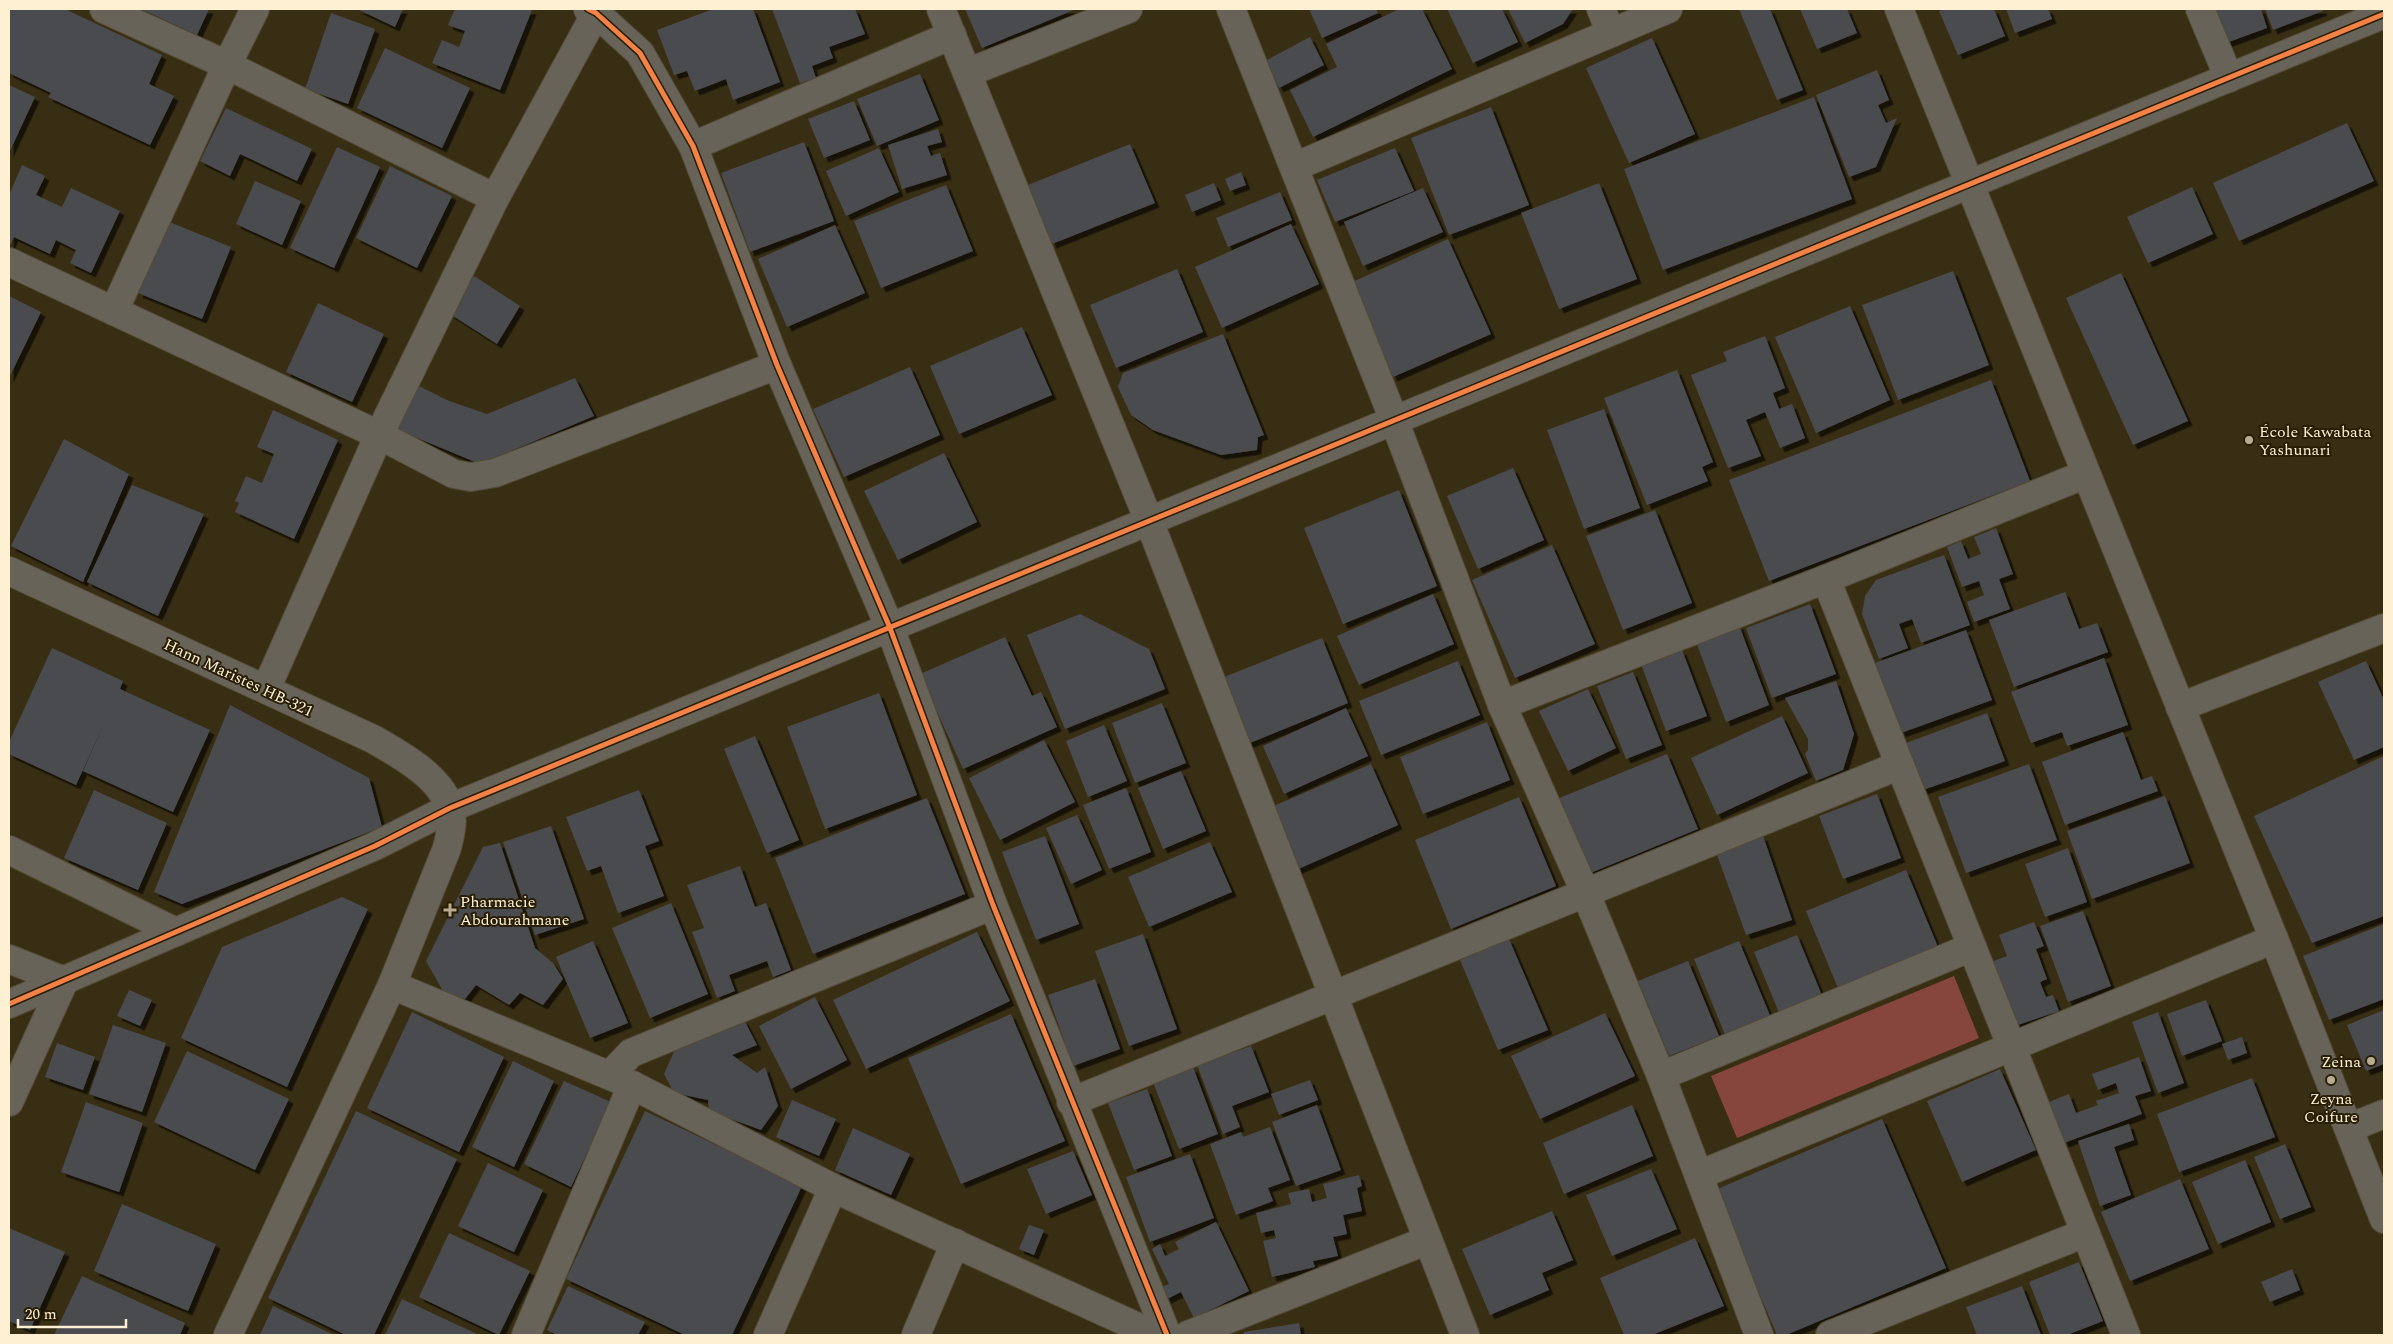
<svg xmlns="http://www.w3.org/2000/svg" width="2393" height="1344" font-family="Spectral,serif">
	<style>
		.green { fill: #86463d }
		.building { fill: #4a4b4f; filter: url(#shadow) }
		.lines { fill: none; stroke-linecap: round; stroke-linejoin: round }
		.minor-casing { stroke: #544b35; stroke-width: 30 }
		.minor { stroke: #686358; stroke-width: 28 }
		.cycleway-casing { stroke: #281d05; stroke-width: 8 }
		.cycleway { stroke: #f48246; stroke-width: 5 }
		.poi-dot { fill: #b9ac90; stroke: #281d05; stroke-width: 2 }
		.labels { text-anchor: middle; stroke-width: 4; stroke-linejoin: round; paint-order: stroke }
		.poi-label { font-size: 16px; fill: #fef0d3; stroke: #281d05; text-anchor: start }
		.street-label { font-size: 16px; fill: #fef0d3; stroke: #281d05 }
	</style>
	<defs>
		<filter id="shadow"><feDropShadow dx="4.5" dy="4.5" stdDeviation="0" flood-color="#0009"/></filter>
	</defs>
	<rect width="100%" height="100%" fill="#382e13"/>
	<polygon class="green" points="1954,976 1979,1038 1737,1138 1711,1076"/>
	<g class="building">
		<polygon points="9,9 65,9 162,55 149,84 174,96 150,145 48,97 51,93 9,73"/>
		<polygon points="141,9 209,9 197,35"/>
		<polygon points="357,9 403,9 395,27"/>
		<polygon points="455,9 532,10 500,90 432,63 442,40 459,47 465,31 448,25"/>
		<polygon points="713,9 753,9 780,82 733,100 726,79 695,91 687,71 674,75 657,30"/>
		<polygon points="772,9 855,9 865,34 829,47 833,58 812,66 816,78 800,83"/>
		<polygon points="965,9 1076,9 982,48"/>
		<polygon points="1309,9 1376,9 1378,13 1322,38"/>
		<polygon points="1399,9 1422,9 1452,69 1313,137 1290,90 1337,67 1326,44"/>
		<polygon points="1447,9 1502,9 1518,42 1473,63"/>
		<polygon points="1508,9 1573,9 1563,24 1525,43"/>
		<polygon points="1739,9 1770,9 1803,90 1777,100"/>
		<polygon points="1800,9 1847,9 1857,33 1817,49"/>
		<polygon points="1945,9 1994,9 2005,36 1958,55 1939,11"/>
		<polygon points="2006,9 2048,9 2052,19 2015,33"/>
		<polygon points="2213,9 2261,9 2267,28 2226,43"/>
		<polygon points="2265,9 2322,9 2323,11 2273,30"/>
		<polygon points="331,13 375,29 348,104 305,89"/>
		<polygon points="1310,37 1324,65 1279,88 1265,61"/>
		<polygon points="1652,38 1695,134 1629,163 1586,68"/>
		<polygon points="385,48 470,88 442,148 357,108"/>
		<polygon points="1877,70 1889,100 1878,105 1886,123 1897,118 1876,167 1849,177 1816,95"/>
		<polygon points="920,74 939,120 877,146 857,99"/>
		<polygon points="9,85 35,97 9,153"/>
		<polygon points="1814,97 1852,199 1663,270 1624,169"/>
		<polygon points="854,101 870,140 824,158 808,119"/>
		<polygon points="1491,107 1529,205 1449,235 1411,138"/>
		<polygon points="226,108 312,149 297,181 240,154 230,176 200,161"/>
		<polygon points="2347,123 2374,181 2239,241 2213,183"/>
		<polygon points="938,129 942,142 927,146 931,156 940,153 947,175 902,189 888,145"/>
		<polygon points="804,142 834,221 750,252 721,173"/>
		<polygon points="1130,144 1155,203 1052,244 1028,185"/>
		<polygon points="337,147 380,167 334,268 290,248"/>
		<polygon points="879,148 899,192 846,216 826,171"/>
		<polygon points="1395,148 1414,191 1335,222 1317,180"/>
		<polygon points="22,165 45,176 36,195 62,207 71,188 120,211 91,273 70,263 76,250 56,240 50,254 14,237 9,247 9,195"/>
		<polygon points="390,166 452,196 417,268 356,238"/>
		<polygon points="1241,172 1246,185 1230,191 1225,179"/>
		<polygon points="255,181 301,201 282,245 236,224"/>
		<polygon points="1214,183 1221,200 1192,212 1185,195"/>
		<polygon points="1599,183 1637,279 1559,309 1521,213"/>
		<polygon points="946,185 973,251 881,288 854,221"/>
		<polygon points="2192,187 2213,234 2148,263 2127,217"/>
		<polygon points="1423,188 1443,232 1363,266 1344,222"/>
		<polygon points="1280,192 1292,220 1228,247 1216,218"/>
		<polygon points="167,221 231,247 202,319 138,293"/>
		<polygon points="1291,224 1319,284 1222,328 1195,267"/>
		<polygon points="835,225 865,293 787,327 758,259"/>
		<polygon points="1448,239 1491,334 1393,377 1350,283"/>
		<polygon points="1177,269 1203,332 1116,368 1090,305"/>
		<polygon points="1953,271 1989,365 1898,400 1862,305"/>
		<polygon points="2121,273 2188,421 2133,445 2066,298"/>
		<polygon points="474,276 520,306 497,344 450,314"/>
		<polygon points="9,296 41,312 9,378"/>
		<polygon points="318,303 384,334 352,402 286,372"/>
		<polygon points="1850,306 1890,400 1816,433 1775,337"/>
		<polygon points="1022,327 1052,395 959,434 930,366"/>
		<polygon points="1223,334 1264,435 1258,437 1257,450 1221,455 1153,430 1131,415 1118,387 1123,373"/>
		<polygon points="1765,336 1785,388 1773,393 1779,409 1792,404 1805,438 1780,448 1765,412 1746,420 1761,456 1728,468 1691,375 1727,361 1723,352"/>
		<polygon points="910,367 940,435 844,477 813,409"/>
		<polygon points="1677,370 1713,462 1702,467 1708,481 1647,505 1604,398"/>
		<polygon points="575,378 594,416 480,464 393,428 415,384 449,401 487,414"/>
		<polygon points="1991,380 2030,481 1769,581 1729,480"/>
		<polygon points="1604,409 1640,508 1584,529 1547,430"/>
		<polygon points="273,410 338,440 294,539 235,512 239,503 235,501 246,476 262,483 274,454 257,447"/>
		<polygon points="64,439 129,474 83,582 11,546"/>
		<polygon points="944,453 977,522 898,560 864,491"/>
		<polygon points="1513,468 1544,540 1478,569 1447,496"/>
		<polygon points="132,485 204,514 158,616 87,582"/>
		<polygon points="1399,490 1437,586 1343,624 1304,528"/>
		<polygon points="1655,510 1692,603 1623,630 1586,536"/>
		<polygon points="1996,528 2013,574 1999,579 2010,609 1974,622 1967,602 1984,595 1979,581 1962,587 1947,547 1961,541 1968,559 1981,554 1974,537"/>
		<polygon points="1552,545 1595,644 1515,678 1472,580"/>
		<polygon points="1944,555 1970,625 1921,643 1912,619 1899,624 1908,648 1879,659 1862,614 1865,596 1876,580"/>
		<polygon points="2065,592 2079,629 2097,623 2108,652 2014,687 1989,620"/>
		<polygon points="1433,594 1454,644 1359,685 1337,636"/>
		<polygon points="1810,604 1836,674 1772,698 1746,628"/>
		<polygon points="1080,614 1149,649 1165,689 1065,729 1027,635"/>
		<polygon points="1739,625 1769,705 1726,722 1696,642"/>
		<polygon points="1966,630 1992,700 1901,733 1875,663"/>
		<polygon points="1005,637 1032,696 1041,692 1057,727 963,769 920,674"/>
		<polygon points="1322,638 1348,703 1245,745 1219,679"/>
		<polygon points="52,648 123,681 120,689 210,730 173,812 83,771 105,722 76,785 9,754 9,742"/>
		<polygon points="1682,650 1707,716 1666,731 1641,664"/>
		<polygon points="2104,658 2128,725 2067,746 2062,732 2031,743 2011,692"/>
		<polygon points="1458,661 1480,715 1381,755 1359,701"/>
		<polygon points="2366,661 2384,700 2384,747 2354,760 2318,682"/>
		<polygon points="1633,672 1662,745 1626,759 1597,686"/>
		<polygon points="1836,681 1854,734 1843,770 1816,781 1805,754 1808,750 1808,739 1785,698"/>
		<polygon points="1588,689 1616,748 1568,771 1539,711"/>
		<polygon points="879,693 917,795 825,829 787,727"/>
		<polygon points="1162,703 1186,763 1135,783 1112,723"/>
		<polygon points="230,705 369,778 382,827 182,904 154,892"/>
		<polygon points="1346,708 1368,756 1284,794 1263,746"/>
		<polygon points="1987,713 2005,761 1923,790 1906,743"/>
		<polygon points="1782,716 1808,773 1717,815 1691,758"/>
		<polygon points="1487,722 1510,780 1423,814 1400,757"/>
		<polygon points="1104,725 1127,781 1088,797 1066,741"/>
		<polygon points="2123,732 2141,780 2152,776 2158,791 2065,825 2042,762"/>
		<polygon points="755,736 799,840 767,853 724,749"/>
		<polygon points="1044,740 1075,802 1000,840 969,778"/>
		<polygon points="1667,754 1698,829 1588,874 1557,799"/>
		<polygon points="2384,756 2384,916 2312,943 2254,816"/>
		<polygon points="1371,764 1398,825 1296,870 1269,808"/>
		<polygon points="2029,764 2057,840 1966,873 1938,797"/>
		<polygon points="1181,771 1206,831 1163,849 1138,788"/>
		<polygon points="1126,788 1151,852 1109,869 1083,805"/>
		<polygon points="94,790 167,823 138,890 64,858"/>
		<polygon points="639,790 659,841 645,846 664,896 618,913 601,866 587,871 566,817"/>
		<polygon points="1877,794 1901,858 1843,879 1819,816"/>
		<polygon points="2165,796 2190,863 2092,899 2067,831"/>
		<polygon points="1519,797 1556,886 1451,929 1415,840"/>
		<polygon points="927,798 965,894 813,954 775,858"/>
		<polygon points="1077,815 1102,870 1071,884 1046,828"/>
		<polygon points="551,826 584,919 535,935 503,842"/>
		<polygon points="1045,836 1079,924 1036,940 1002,852"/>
		<polygon points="1763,836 1792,920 1746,935 1716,852"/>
		<polygon points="1210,842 1232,892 1149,927 1128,877"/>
		<polygon points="500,843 535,948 553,963 563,979 543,1005 520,993 509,1005 476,985 465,999 444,993 426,961 483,847"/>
		<polygon points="2068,848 2087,902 2045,917 2025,864"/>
		<polygon points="740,866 755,907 766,903 791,970 773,977 767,961 729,975 735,991 717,998 692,932 704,928 687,885"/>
		<polygon points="1906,870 1940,952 1840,993 1806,911"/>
		<polygon points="342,897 368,909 287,1087 181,1038 222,947"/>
		<polygon points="671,903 708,994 650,1018 612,928"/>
		<polygon points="2083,911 2111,986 2068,1002 2040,926"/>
		<polygon points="2034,922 2044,946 2036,949 2047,979 2040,982 2046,997 2053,995 2059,1011 2015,1026 1991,962 2007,956 1999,935"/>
		<polygon points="2384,924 2384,999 2329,1020 2303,956"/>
		<polygon points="977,932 1010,1001 866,1069 833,1000"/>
		<polygon points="1143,934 1177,1029 1129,1046 1095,951"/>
		<polygon points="1797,935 1823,998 1780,1015 1754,952"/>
		<polygon points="1509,939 1548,1030 1498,1050 1460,960"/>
		<polygon points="593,941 628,1023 590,1038 556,957"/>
		<polygon points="1739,941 1771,1018 1726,1037 1694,959"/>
		<polygon points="1688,961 1719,1036 1669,1056 1638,981"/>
		<polygon points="1095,979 1120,1049 1073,1066 1048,995"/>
		<polygon points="129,990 152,1000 140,1026 117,1016"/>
		<polygon points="815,997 847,1060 791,1089 759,1026"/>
		<polygon points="2206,1000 2222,1041 2182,1056 2167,1014"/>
		<polygon points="2384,1010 2384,1064 2366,1071 2347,1025"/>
		<polygon points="412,1012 504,1057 459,1152 367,1108"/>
		<polygon points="2158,1012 2184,1083 2158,1093 2132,1022"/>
		<polygon points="1605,1013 1635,1076 1540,1119 1511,1056"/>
		<polygon points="1011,1014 1065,1141 961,1184 908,1058"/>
		<polygon points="744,1020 757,1045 732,1055 757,1073 765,1067 778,1106 761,1130 709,1111 708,1100 674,1093 664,1074 677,1045"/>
		<polygon points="113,1025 166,1043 142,1112 89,1094"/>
		<polygon points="2242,1037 2247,1053 2228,1060 2222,1044"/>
		<polygon points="57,1043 95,1057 83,1090 45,1077"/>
		<polygon points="1251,1046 1269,1092 1232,1106 1240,1127 1223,1134 1197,1065"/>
		<polygon points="187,1051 289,1099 255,1170 154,1122"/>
		<polygon points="2139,1057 2151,1091 2135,1096 2142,1114 2064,1143 2049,1102 2069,1094 2076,1113 2098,1105 2096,1101 2119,1093 2116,1083 2098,1090 2092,1074"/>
		<polygon points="513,1061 554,1081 514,1167 472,1147"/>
		<polygon points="1193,1067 1218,1134 1179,1149 1153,1082"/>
		<polygon points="2000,1069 2036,1150 1962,1182 1927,1101"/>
		<polygon points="2252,1078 2275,1137 2179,1172 2157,1114"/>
		<polygon points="1310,1080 1318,1100 1279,1115 1271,1094"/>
		<polygon points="564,1081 611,1102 571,1187 524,1164"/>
		<polygon points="1147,1089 1172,1156 1134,1170 1108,1103"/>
		<polygon points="792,1100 836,1119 819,1156 776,1137"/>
		<polygon points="86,1102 143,1123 119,1192 61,1172"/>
		<polygon points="1317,1105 1341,1170 1296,1186 1272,1122"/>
		<polygon points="1632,1105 1653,1156 1564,1194 1543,1143"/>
		<polygon points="356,1111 457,1159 374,1335 346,1335 268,1298"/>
		<polygon points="645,1111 802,1186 732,1335 685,1335 566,1279"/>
		<polygon points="1882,1119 1946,1268 1786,1335 1777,1335 1715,1190"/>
		<polygon points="2129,1124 2134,1140 2114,1147 2131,1195 2100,1206 2078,1141"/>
		<polygon points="1270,1127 1290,1180 1268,1188 1273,1201 1236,1215 1210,1144 1241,1132 1243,1137"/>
		<polygon points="853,1128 910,1154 891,1195 835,1170"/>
		<polygon points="2285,1144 2311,1207 2280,1219 2254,1157"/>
		<polygon points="1073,1151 1092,1195 1046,1214 1027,1169"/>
		<polygon points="1190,1154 1214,1218 1150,1242 1126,1177"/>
		<polygon points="2245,1160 2271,1222 2218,1244 2192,1182"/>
		<polygon points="488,1163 543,1190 514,1252 458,1226"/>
		<polygon points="1651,1169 1677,1229 1612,1256 1586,1195"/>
		<polygon points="1359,1175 1362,1186 1357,1188 1362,1211 1343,1215 1347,1234 1333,1237 1338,1256 1313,1261 1315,1267 1272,1277 1263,1241 1276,1238 1274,1230 1261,1233 1256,1213 1291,1204 1288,1193 1309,1189 1312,1202 1327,1198 1323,1184"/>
		<polygon points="2180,1179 2209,1249 2130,1281 2101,1212"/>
		<polygon points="122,1204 216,1244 188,1311 94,1271"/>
		<polygon points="1552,1211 1573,1260 1542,1273 1549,1290 1490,1315 1462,1249"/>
		<polygon points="1216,1222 1249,1291 1194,1318 1181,1292 1167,1299 1161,1287 1169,1284 1152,1249 1160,1244 1165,1256 1179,1249 1175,1242"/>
		<polygon points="1029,1225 1044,1230 1034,1255 1019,1249"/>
		<polygon points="9,1228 65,1252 30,1330 9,1321"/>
		<polygon points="449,1233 530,1271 499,1335 419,1297"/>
		<polygon points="1695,1238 1724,1306 1652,1335 1624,1335 1600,1278"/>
		<polygon points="2079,1262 2103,1321 2067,1335 2050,1335 2029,1282"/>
		<polygon points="2292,1269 2300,1290 2270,1302 2261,1282"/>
		<polygon points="82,1276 185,1323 180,1335 54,1335"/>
		<polygon points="568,1286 645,1322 638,1335 557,1335 547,1330"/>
		<polygon points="2022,1286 2041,1335 1977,1335 1966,1307"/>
		<polygon points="402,1299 479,1335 385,1335"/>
		<polygon points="273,1306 334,1335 260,1335"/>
		<polygon points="1299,1323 1301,1335 1244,1335 1244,1332"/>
	</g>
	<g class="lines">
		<defs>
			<g id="minor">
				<polyline points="104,9 227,65 495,198"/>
				<polyline points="588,9 596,13 640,53 693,146 777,365 890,628 993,905 1167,1335"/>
				<polyline points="941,9 1149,521 1465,1335"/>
				<polyline points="1231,9 1394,420 1502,705 1586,894 1661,1076 1759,1335"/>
				<polyline points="1601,9 1611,33"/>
				<polyline points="1899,9 2274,939 2384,1219"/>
				<polyline points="2200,9 2229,78"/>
				<polyline points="967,73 1128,9"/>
				<polyline points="693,146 952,35"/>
				<polyline points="1294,167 1668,9"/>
				<polyline points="9,262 379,435 454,474 471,477 495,473 777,365"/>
				<polyline points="114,311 227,65 255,9"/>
				<path d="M 9,571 L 373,739 C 399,754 442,777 450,809 C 454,822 450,835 447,848 L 392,985 L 228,1335"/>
				<polyline points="1826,579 2126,1335"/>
				<polyline points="266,689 379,435 495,198 596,13"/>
				<polyline points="1502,705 1826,579 2086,474"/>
				<polyline points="2180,707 2384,628"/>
				<polyline points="9,850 176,932"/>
				<polyline points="9,959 64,981 9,1102"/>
				<polyline points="392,985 632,1085 833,1188 1155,1335"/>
				<polyline points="9,1004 375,846 450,808 2384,14"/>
				<polyline points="610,1075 631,1053 993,905"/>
				<polyline points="1661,1076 1972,947"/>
				<polyline points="1071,1102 1900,765"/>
				<polyline points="2349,1128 2384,1114"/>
				<polyline points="1699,1175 2274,939"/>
				<polyline points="526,1335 632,1085"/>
				<polyline points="768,1335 833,1188"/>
				<polyline points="916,1335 955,1243"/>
				<polyline points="1188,1335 1428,1240"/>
				<polyline points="1830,1335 2085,1233"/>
			</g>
		</defs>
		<use href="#minor" class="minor-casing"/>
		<use href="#minor" class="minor"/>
		<defs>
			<g id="cycleway">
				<polyline points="588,9 596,13 640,53 693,146 777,365 890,628 993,905 1167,1335"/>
				<polyline points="9,1004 375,846 450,808 2384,14"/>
			</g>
		</defs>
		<use href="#cycleway" class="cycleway-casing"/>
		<use href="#cycleway" class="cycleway"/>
	</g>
	<g class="poi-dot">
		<circle cx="2249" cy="440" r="5"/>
		<path d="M447.5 902.5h5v5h5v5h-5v5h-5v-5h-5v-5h5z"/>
		<circle cx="2371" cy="1061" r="5"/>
		<circle cx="2331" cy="1080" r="5"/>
	</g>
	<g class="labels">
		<g class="poi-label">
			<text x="2259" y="437">École Kawabata<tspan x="2259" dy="18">Yashunari</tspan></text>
			<text x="460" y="907">Pharmacie<tspan x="460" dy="18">Abdourahmane</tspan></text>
			<text x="2361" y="1067" text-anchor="end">Zeina</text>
			<text x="2331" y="1104" text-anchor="middle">Zeyna<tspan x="2331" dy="18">Coifure</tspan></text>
		</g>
		<g class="street-label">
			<text transform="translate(239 677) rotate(25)" y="6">Hann Maristes HB-321</text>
		</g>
	</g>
	<rect width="2393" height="1344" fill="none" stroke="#fef0d3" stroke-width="20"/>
	<path d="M18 1319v8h108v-8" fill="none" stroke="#fef0d3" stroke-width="2.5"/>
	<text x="25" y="1319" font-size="15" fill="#fef0d3" stroke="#281d05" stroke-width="4" paint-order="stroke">20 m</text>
</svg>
